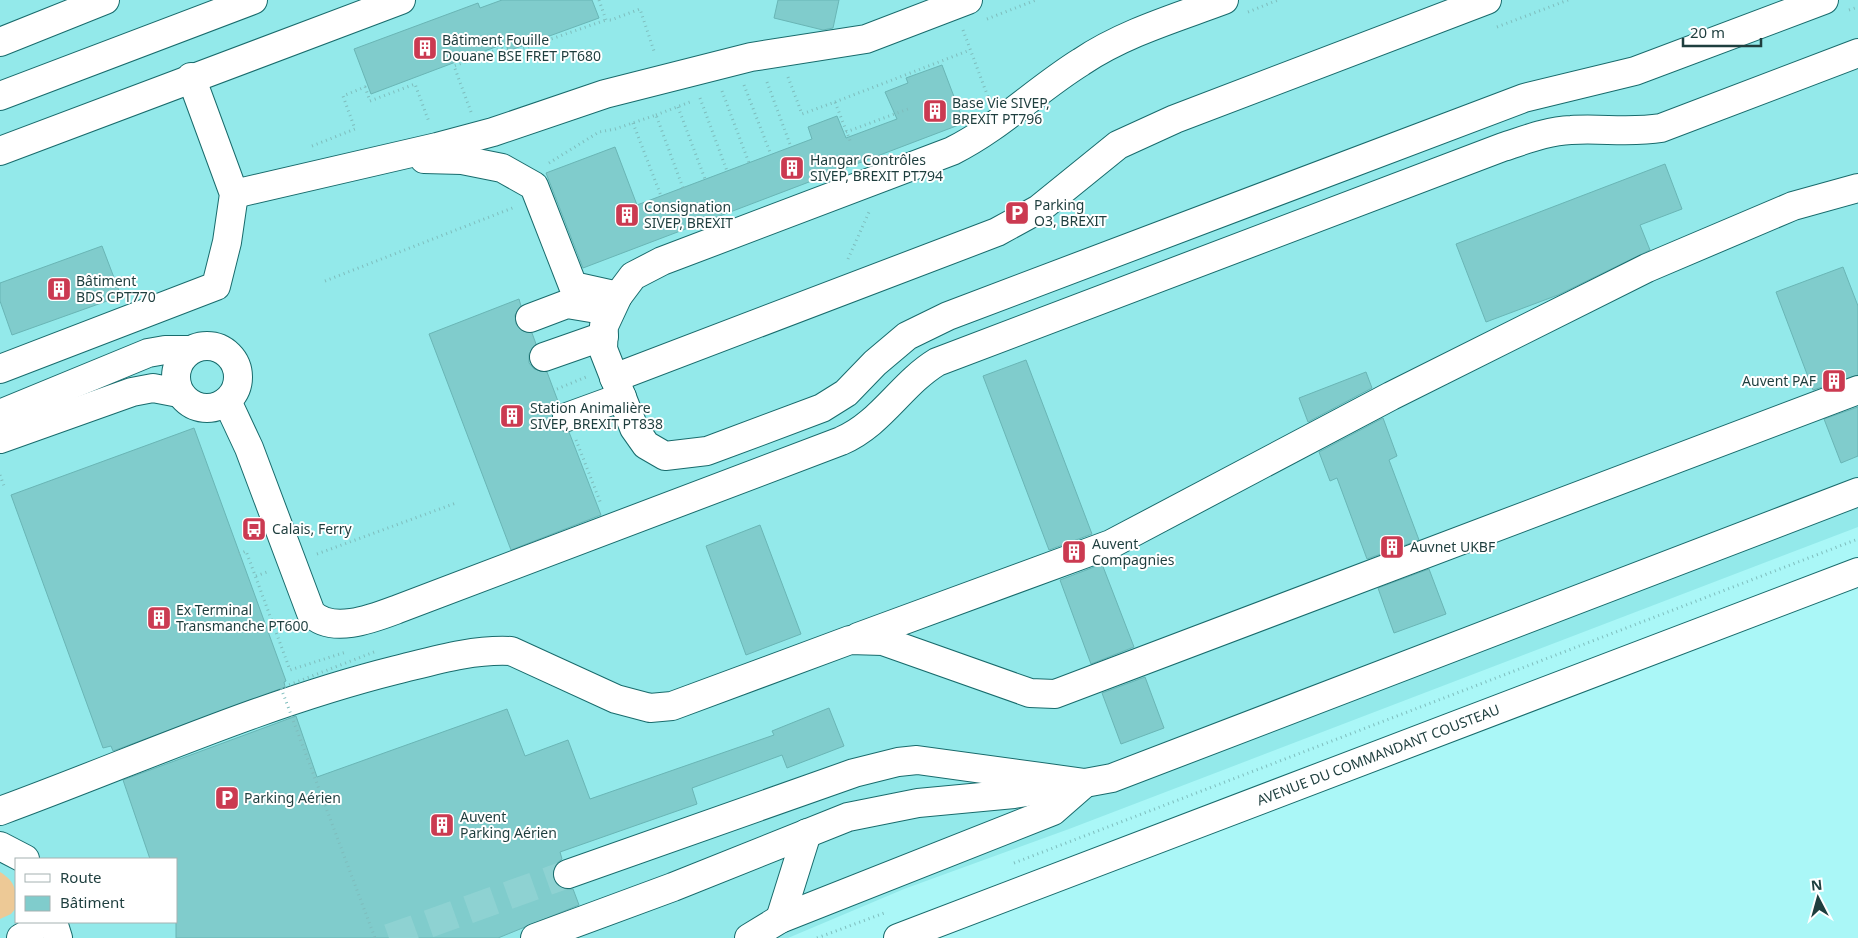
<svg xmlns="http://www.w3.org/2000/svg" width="1858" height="938" font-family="'Noto Sans',sans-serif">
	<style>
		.built { fill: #93e9ea; fill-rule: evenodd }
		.green { fill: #edc996 }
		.building { fill: #80cccc; stroke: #69b5b5 }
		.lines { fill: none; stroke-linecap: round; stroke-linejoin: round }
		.minor-tunnel { stroke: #8ed2d2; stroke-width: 28; stroke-dasharray: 28 14; stroke-linecap: butt }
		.minor-casing { stroke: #186b6c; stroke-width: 30 }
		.path { stroke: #7ebdbd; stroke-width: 3; stroke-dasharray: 1 4; stroke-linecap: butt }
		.minor { stroke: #fff; stroke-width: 28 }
		.path-bridge { stroke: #7ebdbd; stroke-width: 3; stroke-dasharray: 1 4; stroke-linecap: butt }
		.labels { text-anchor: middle; stroke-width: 4; stroke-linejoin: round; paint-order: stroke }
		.poi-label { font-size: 14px; fill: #1e3e3e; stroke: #fff; text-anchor: start }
		.street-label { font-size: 14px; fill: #1e3e3e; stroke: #fff }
	</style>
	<rect width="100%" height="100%" fill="#aaf7f7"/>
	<path class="built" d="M 0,0 L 1858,0 L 1858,527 L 1069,829 L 904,889 L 788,938 L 0,938 ZM 16,859 L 176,859 L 176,922 L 16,922 Z"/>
	<path class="green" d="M 0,872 C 16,882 16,890 16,908 L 11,914 L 0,919 Z"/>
	<g class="building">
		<polygon points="502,0 592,0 599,18 508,51 506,43 371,94 354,49 478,3 480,8"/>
		<polygon points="778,0 839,0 833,28 823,30 774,18"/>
		<polygon points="942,65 964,123 583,268 546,173 615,147 637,205 812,139 808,127 837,116 846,138 897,119 885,92 908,83 906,78"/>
		<polygon points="1665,164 1682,209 1640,225 1650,250 1558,295 1486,322 1456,244"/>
		<polygon points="102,246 121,296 12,335 0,301 0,283"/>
		<polygon points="1843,267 1858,306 1858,375 1813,390 1776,292"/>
		<polygon points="519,299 521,306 515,315 516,324 521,330 532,333 536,344 529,354 529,363 534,369 547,372 559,404 552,414 553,423 557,429 569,432 601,515 511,550 429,334"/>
		<polygon points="1026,360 1092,534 1049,550 983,376"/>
		<polygon points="1366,372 1372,388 1308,422 1299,398"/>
		<polygon points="1858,407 1858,456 1841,463 1824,419"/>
		<polygon points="1383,418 1397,456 1389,460 1419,540 1367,559 1337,478 1330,481 1319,452"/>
		<polygon points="194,428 286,681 284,682 285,687 113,751 111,746 103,748 11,495"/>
		<polygon points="760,525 801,634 746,655 706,546"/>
		<polygon points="1102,564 1134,647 1091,664 1060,580"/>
		<polygon points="1429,569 1446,614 1394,633 1378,588"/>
		<polygon points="1145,677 1164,728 1121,744 1102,693"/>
		<polygon points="829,708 844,746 787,768 782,755 692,788 697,804 560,852 562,859 556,864 553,871 553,880 558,886 565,889 573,889 579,905 498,938 176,938 176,859 150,859 123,780 296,716 317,777 507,709 525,756 568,740 590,799 774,735 772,731"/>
	</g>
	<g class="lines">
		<polyline class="minor-tunnel" points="389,938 568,874"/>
		<defs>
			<g id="minor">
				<path d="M 1224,0 C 1176,18 1124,33 1081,62 C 1036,90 1000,127 952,151 L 662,261 L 633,276 L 618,296 L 604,326 L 603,349 L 634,428 L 646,445 L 665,456 L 707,451 L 822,408 L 846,393 L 875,363 L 907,336 L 948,316 L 1524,98 L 1635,71 L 1824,0"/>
				<polyline points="0,42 105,0"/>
				<polyline points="0,96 253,0"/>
				<polyline points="0,151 401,0"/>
				<polyline points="424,159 462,160 502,168 534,186 573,286 618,296"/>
				<polyline points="234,194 437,147 493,132 605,94 751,57 866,39 968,0"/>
				<polyline points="530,318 567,304 603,310"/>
				<circle cx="207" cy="377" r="31"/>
				<polyline points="544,357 604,336"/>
				<polyline points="0,369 216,286 227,242 234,194 191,77"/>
				<polyline points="614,378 997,232 1039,209 1118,145 1175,119 1487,0"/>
				<path d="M 227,401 L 249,448 L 311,613 C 332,635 374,618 398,609 L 841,441 C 881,424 901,384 937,362 L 1503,147 C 1525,140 1547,131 1571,130 C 1601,128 1631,133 1661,128 L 1858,53"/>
				<polyline points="0,414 148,353 165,350 189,350"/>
				<polyline points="567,417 622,397"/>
				<polyline points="0,439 132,392 153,388 179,393"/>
				<polyline points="858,637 1111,544 1391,396 1647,268 1793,206 1858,188"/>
				<path d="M 0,811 C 131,763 260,704 396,670 C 433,661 472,649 511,651 L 616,699 L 650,708 L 672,706 L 850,640 L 883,641 L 1030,693 L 1055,694 L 1858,390"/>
				<polyline points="0,846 25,859"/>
				<polyline points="568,874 854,773 898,762 917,760 1085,783 1112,778 1858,492"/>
				<polyline points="780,919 807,833"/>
				<polyline points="53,922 58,938"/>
				<polyline points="21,938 28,934 39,922"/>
				<polyline points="535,938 673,887 848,817 918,803 1014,794 1059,787"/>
				<polyline points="749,938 780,919 1053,811 1085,783"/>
				<path id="s1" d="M 898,938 L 1858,572"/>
			</g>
		</defs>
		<use href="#minor" class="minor-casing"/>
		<g class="path">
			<polyline points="599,0 606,20 611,20 640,9 655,54"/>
			<polyline points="1849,10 1858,7"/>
			<polyline points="1248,12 1278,0"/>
			<polyline points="987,19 1036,0"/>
			<polyline points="1497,27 1568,0"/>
			<polyline points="963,30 988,97"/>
			<polyline points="788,77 802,114 835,102 851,143"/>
			<polyline points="767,82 791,147"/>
			<polyline points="744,85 771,155"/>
			<polyline points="722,91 749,163"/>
			<polyline points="700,98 727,171"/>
			<polyline points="835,102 970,50"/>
			<polyline points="678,107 705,179"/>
			<polyline points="471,112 454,66 502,48 508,54 606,20"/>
			<polyline points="656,115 690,102"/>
			<polyline points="633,123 661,196"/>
			<polyline points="846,132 908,109"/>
			<polyline points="312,146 355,129 343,96 365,87 370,101 415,84 429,122"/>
			<polyline points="549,163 599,132 615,129 656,115 683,188"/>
			<polyline points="848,259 869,212"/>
			<polyline points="325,281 515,207"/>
			<polyline points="557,389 586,377"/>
			<polyline points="576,440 601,504"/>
			<polyline points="0,475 4,486"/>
			<polyline points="239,554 246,551 290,670 346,652"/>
			<polyline points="317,554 456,503"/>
			<polyline points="256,576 267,572"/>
			<polyline points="1014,863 1858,539"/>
			<polyline points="817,938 887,912"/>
		</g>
		<use href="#minor" class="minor"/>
		<polyline class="path-bridge" points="374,652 281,688 375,938"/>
	</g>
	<defs>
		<symbol id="building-square" viewBox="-11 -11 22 22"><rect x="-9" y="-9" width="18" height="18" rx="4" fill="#cb3a51" stroke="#fff"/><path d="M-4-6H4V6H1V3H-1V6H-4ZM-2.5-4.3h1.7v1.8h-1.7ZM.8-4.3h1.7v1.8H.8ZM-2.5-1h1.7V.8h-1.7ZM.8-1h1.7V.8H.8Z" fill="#fff"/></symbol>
		<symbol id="parking-square" viewBox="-11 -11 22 22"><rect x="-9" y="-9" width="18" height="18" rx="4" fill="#cb3a51" stroke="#fff"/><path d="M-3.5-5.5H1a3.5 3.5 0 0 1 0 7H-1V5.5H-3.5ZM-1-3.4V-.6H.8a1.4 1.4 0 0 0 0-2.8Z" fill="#fff"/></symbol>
		<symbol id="bus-square" viewBox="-11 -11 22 22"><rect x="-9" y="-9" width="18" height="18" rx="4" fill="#cb3a51" stroke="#fff"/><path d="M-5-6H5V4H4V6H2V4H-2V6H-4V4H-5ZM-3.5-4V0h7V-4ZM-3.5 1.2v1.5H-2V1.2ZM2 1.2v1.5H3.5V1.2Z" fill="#fff"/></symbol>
	</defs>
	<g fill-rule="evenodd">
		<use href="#building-square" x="411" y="34" width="28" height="28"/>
		<use href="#building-square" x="921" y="97" width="28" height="28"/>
		<use href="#building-square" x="778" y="154" width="28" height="28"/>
		<use href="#parking-square" x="1003" y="199" width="28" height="28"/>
		<use href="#building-square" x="613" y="201" width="28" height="28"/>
		<use href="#building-square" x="45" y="275" width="28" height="28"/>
		<use href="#building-square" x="1820" y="367" width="28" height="28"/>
		<use href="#building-square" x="498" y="402" width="28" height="28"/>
		<use href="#bus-square" x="240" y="515" width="28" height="28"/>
		<use href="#building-square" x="1378" y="533" width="28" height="28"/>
		<use href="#building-square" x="1060" y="538" width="28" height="28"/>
		<use href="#building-square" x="145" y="604" width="28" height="28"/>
		<use href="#parking-square" x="213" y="784" width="28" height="28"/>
		<use href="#building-square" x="428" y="811" width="28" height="28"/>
	</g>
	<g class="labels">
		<g class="poi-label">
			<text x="442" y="45">Bâtiment Fouille<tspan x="442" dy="16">Douane BSE FRET PT680</tspan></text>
			<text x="952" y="108">Base Vie SIVEP,<tspan x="952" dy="16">BREXIT PT796</tspan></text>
			<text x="810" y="165">Hangar Contrôles<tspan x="810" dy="16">SIVEP, BREXIT PT794</tspan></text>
			<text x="1034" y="210">Parking<tspan x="1034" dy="16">O3, BREXIT</tspan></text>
			<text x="644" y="212">Consignation<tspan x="644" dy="16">SIVEP, BREXIT</tspan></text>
			<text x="76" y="286">Bâtiment<tspan x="76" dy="16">BDS CPT770</tspan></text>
			<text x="1816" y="386" text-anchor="end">Auvent PAF</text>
			<text x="530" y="413">Station Animalière<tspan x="530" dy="16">SIVEP, BREXIT PT838</tspan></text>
			<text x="272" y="534">Calais, Ferry</text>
			<text x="1092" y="549">Auvent<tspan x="1092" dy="16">Compagnies</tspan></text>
			<text x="1410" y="552">Auvnet UKBF</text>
			<text x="176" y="615">Ex Terminal<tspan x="176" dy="16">Transmanche PT600</tspan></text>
			<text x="244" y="803">Parking Aérien</text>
			<text x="460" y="822">Auvent<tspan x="460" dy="16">Parking Aérien</tspan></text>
		</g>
		<g class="street-label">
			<text dy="5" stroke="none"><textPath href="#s1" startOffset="514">AVENUE DU COMMANDANT COUSTEAU</textPath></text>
		</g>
	</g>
	<rect x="15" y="858" width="162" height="65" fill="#ffffff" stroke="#a5b2b2"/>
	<rect x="25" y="874" width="25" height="8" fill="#ffffff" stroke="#a5b2b2"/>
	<text x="60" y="883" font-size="15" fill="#1e3e3e">Route</text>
	<rect x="25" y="896" width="25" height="15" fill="#80cccc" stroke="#a5b2b2"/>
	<text x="60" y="908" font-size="15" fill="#1e3e3e">Bâtiment</text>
	<g transform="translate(1818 898) rotate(354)" stroke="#ffffff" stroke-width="4" paint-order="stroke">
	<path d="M0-4L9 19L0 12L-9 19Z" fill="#1e3e3e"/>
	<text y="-8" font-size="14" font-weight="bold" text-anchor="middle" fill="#1e3e3e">N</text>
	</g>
	<path d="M1683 38v8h78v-8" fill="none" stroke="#1e3e3e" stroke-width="2.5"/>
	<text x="1690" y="38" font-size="15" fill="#1e3e3e" stroke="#ffffff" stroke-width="4" paint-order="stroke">20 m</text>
</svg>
